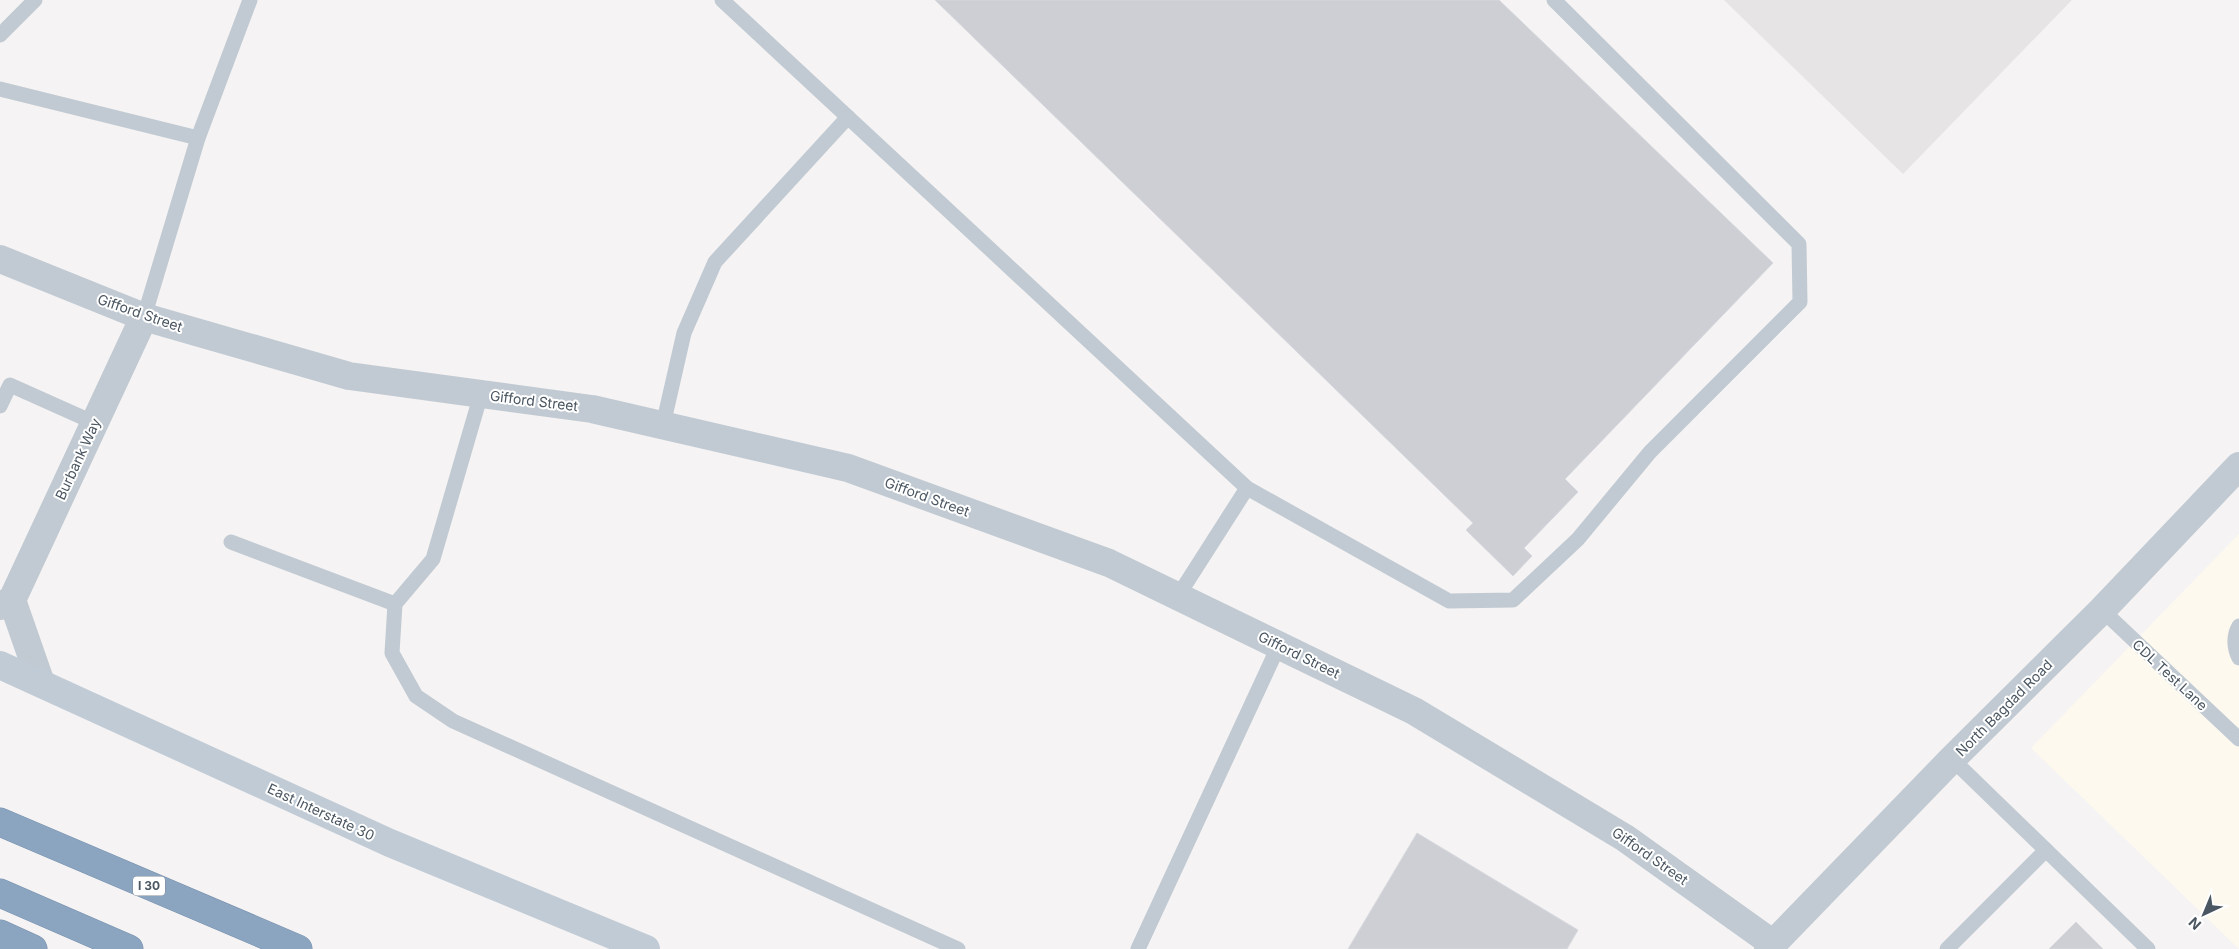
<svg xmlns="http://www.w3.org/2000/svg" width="2239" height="949" font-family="Inter,sans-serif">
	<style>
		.commercial { fill: #fdf9ef }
		.education { fill: #e6e4e5 }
		.building { fill: #cdcfd5; stroke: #d7d9de }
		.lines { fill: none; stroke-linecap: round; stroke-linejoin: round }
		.motorway-casing { stroke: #7690ad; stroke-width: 29 }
		.service { stroke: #c1cad2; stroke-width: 15 }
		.minor { stroke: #c1cad2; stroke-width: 28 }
		.tertiary { stroke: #c1cad2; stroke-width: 28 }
		.secondary { stroke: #c1cbd6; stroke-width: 28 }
		.motorway { stroke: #8ba5c1; stroke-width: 28 }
		.labels { text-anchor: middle; stroke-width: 4; stroke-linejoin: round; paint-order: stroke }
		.shield { fill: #fff; stroke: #808990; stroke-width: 1 }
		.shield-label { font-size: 12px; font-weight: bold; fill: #4a5661 }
		.street-label { font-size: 14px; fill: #4a5661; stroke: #fff }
	</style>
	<rect width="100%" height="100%" fill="#f5f3f3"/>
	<polygon class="commercial" points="2239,534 2239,949 2031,748"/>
	<polygon class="education" points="1724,0 2072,0 1903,174"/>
	<g class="building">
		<polygon points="935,0 1499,0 1773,263 1565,479 1578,492 1524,548 1532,556 1513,576 1466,530 1473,523"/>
		<polygon points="1417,833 1578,930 1567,949 1348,949"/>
		<polygon points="2076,922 2103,949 2049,949"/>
	</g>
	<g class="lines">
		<defs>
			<g id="motorway">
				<polyline points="0,822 298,949"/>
				<polyline points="0,893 129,949"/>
				<polyline points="0,934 33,949"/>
			</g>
		</defs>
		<use href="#motorway" class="motorway-casing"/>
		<g class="service">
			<polyline points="722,0 1247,488 1449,601 1513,600 1578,539 1650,452 1800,302 1799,244 1554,0"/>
			<polyline points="0,35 35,0"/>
			<polyline points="0,89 198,138"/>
			<polyline points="144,317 198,138 250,0"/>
			<polyline points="0,406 10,385 95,423"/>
			<polyline points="663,425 684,333 715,262 848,117"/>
			<polyline points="231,542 395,604 392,653 416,696 453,721 958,949"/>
			<polyline points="1178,596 1247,488"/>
			<polyline points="395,604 433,559 481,394"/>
			<polyline points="2102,610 2239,739"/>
			<path d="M 2239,626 C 2233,636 2234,648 2239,658"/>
			<polyline points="1952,759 2148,949"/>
			<polyline points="1138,949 1279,645"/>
			<polyline points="1947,949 2046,850"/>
		</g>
		<g class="minor">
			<polyline points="0,259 144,317 349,376 592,409 848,468 1109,563 1414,711 1625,838 1772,943"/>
			<polyline points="12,600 41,683"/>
			<polyline points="0,606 12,600 144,317"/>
		</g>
		<polyline class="tertiary" points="1768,949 1952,759 2102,610 2239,466"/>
		<polyline class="secondary" points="0,665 390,843 646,949"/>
		<use href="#motorway" class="motorway"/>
	</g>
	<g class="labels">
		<rect class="shield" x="133" y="876.5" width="32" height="19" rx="4"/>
		<g class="shield-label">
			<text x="149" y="890">I 30</text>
		</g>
		<g class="street-label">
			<text transform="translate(140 313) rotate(19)" y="5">Gifford Street</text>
			<text transform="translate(534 401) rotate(7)" y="5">Gifford Street</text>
			<text transform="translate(78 459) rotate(-65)" y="5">Burbank Way</text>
			<text transform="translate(927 497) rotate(20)" y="5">Gifford Street</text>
			<text transform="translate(1299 655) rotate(26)" y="5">Gifford Street</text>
			<text transform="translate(2170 675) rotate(43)" y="5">CDL Test Lane</text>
			<text transform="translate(2004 708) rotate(-45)" y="5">North Bagdad Road</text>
			<text transform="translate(321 812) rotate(25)" y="5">East Interstate 30</text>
			<text transform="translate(1650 856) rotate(35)" y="5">Gifford Street</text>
		</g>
	</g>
	<g transform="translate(2204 914) rotate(224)" stroke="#ffffff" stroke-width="4" paint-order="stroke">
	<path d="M0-4L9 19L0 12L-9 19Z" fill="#4a5661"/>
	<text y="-8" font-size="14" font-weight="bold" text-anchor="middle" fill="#4a5661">N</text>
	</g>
</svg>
